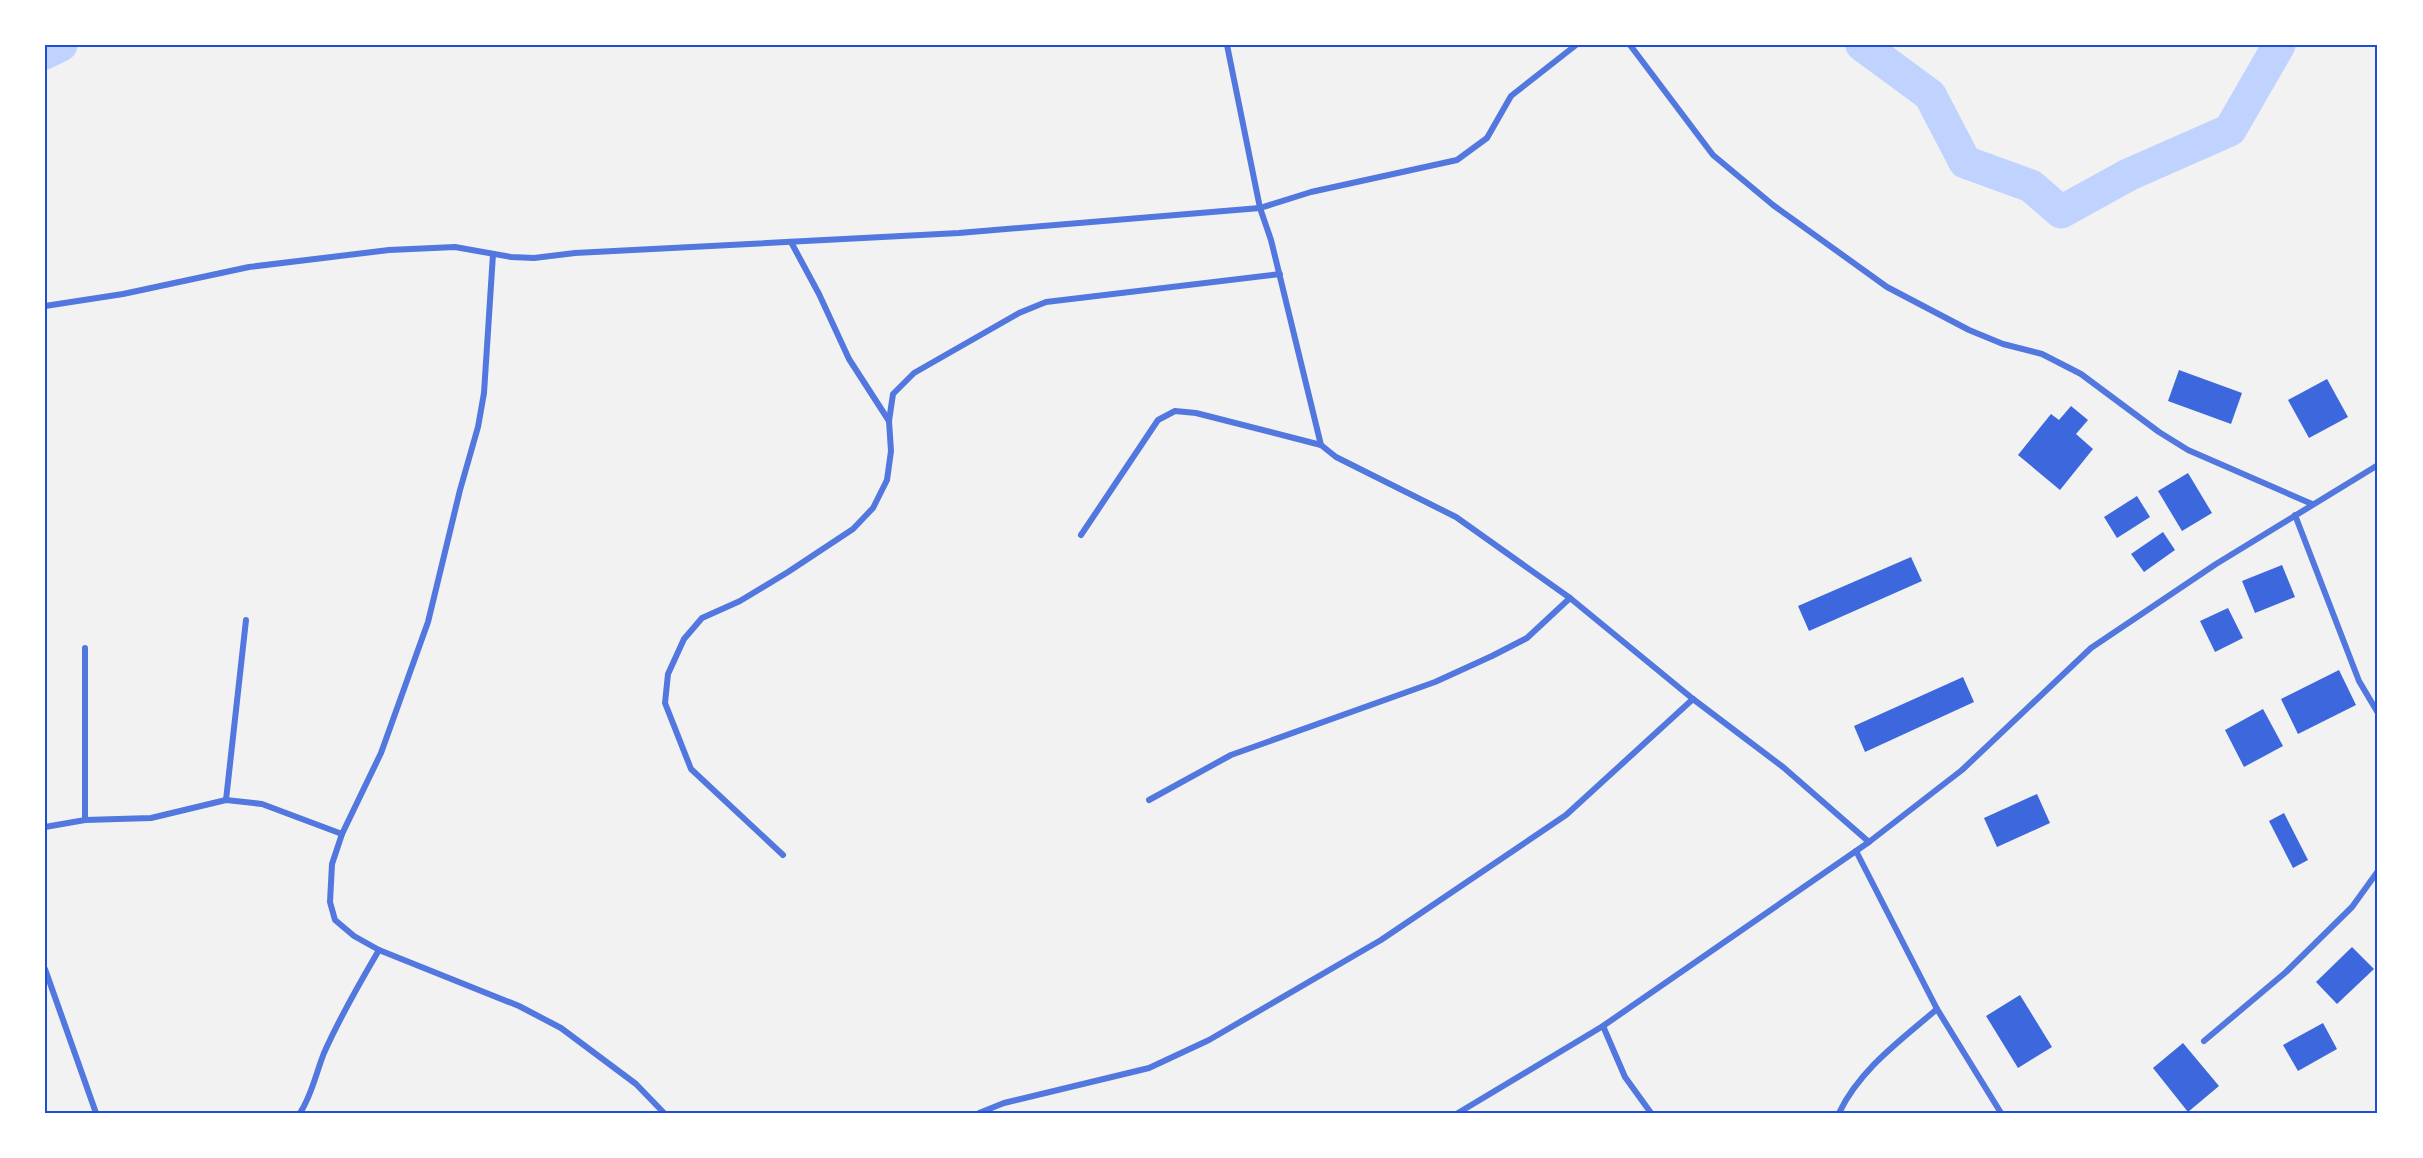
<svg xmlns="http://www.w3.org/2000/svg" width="2423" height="1158" font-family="Ubuntu,sans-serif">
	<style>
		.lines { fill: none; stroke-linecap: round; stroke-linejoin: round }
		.river { stroke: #bfd3fe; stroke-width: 33 }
		.building { fill: #3d67dc }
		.minor { stroke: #5277de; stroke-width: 6 }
		.neatline { fill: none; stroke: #1d4ed8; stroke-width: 2 }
	</style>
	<rect width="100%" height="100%" fill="#f2f2f2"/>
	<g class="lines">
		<g class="river">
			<polyline points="1862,45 1930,95 1965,162 2031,186 2061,212 2128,175 2230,130 2279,45"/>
			<polyline points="45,53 61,45"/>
		</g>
	</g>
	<g class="building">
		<polygon points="2179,370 2242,393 2231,424 2168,401"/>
		<polygon points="2327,379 2348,417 2309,438 2288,400"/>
		<polygon points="2071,406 2088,420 2076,434 2093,449 2060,490 2018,455 2051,414 2059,420"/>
		<polygon points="2188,473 2212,513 2182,531 2158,491"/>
		<polygon points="2137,496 2150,517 2117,538 2104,517"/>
		<polygon points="2163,532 2175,550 2144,572 2131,554"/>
		<polygon points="1911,557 1922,581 1809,631 1798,606"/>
		<polygon points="2282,565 2295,597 2255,613 2242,581"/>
		<polygon points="2228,608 2243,638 2215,652 2200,621"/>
		<polygon points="2339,670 2356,705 2298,734 2281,699"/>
		<polygon points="1963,677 1974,702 1865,752 1854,726"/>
		<polygon points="2263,709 2283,746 2244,767 2225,730"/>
		<polygon points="2037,794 2050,823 1997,847 1984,818"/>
		<polygon points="2284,813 2308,860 2293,868 2269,821"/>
		<polygon points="2352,947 2374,969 2337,1004 2316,982"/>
		<polygon points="2020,995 2052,1047 2018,1068 1986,1016"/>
		<polygon points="2323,1023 2337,1049 2298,1071 2283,1045"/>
		<polygon points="2183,1043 2219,1086 2188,1112 2153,1068"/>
	</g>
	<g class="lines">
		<g class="minor">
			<polyline points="1227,45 1260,208 1271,240 1321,445 1336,457 1456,517 1570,598 1693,699 1783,767 1869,842"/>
			<polyline points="1630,45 1713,155 1773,205 1887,287 1969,330 2003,344 2042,354 2081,374 2159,432 2188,450 2312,504"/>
			<polyline points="791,242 819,294 849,359 889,421"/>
			<polyline points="493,254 484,393 478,427 460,490 428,622 381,753 342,834 332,864 330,902 335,920 354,936 379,950 519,1006 561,1028 636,1084 664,1113"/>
			<polyline points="45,306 123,294 249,267 389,250 455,247 511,257 534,258 575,253 959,233 1260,208 1311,192 1457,160 1487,138 1511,96 1576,45"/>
			<polyline points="2295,515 2359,681 2378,713"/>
			<polyline points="1081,535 1158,420 1175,411 1196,413 1321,445"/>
			<polyline points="85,648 85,820"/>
			<polyline points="226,800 246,620"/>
			<polyline points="1149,800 1231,755 1435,682 1492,656 1527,638 1570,598"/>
			<polyline points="45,827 85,820 151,818 226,800 262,804 342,834"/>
			<polyline points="1856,851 1937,1009 2001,1113"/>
			<polyline points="783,855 691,769 665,703 668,674 684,639 702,618 740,601 788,572 853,529 873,508 887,480 891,451 889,421 893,394 914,373 1019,313 1046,302 1280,274"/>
			<polyline points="45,969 96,1113"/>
			<polyline points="1603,1026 1625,1077 1651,1113"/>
			<polyline points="2204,1041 2286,972 2352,907 2378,871"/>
			<path d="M 300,1113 C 312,1095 316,1073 324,1053 C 340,1017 359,984 379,950"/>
			<polyline points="979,1113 1004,1103 1149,1068 1209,1040 1381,940 1566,815 1693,699"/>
			<polyline points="1458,1113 1603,1026 1869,842 1962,770 2091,648 2216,564 2378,465"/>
			<path d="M 1839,1113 C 1860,1069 1901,1040 1937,1009"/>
		</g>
	</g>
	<rect width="2423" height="1158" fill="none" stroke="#ffffff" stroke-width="93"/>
	<rect x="46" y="46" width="2330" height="1066" class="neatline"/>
</svg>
